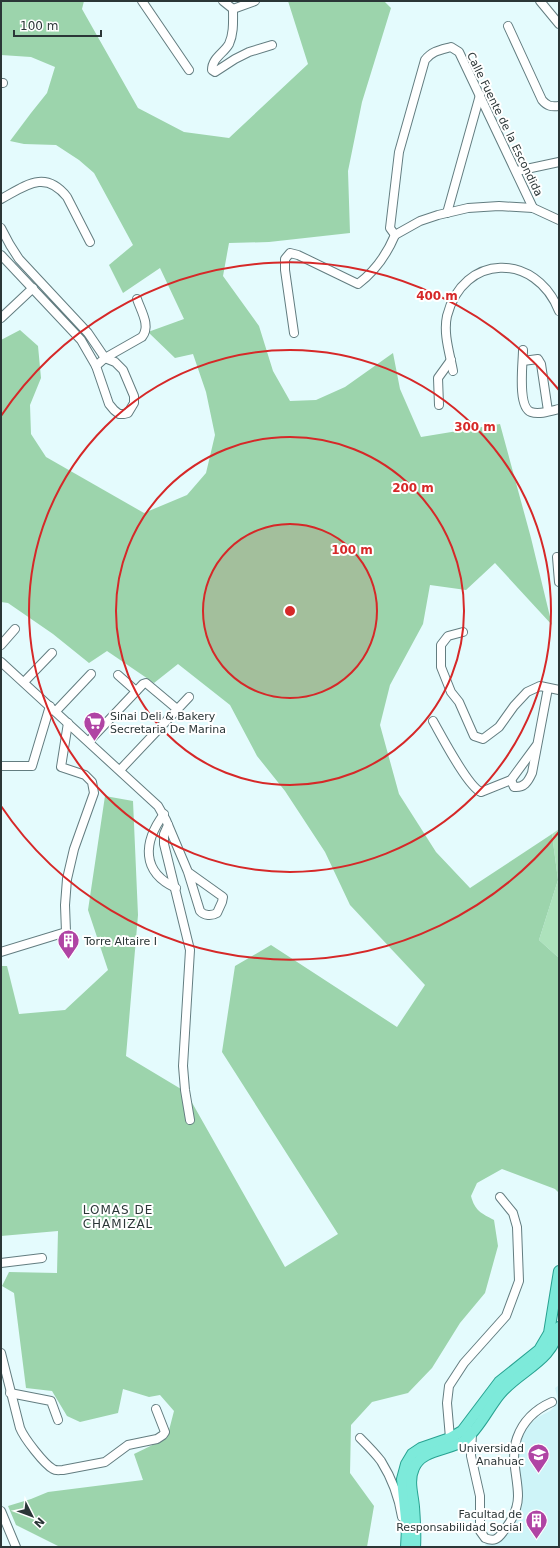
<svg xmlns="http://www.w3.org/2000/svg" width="560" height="1548" font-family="'DejaVu Sans',sans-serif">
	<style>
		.built { fill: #cef4f8 }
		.green { fill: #ade2bc }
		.forest { fill: #9cd4ac }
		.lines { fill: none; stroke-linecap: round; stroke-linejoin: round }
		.minor-casing { stroke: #637d80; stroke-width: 10 }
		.major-casing { stroke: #28a291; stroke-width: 12 }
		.minor { stroke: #fff; stroke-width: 8 }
		.major { stroke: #7deada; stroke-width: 10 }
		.ring { fill: none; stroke: #d62828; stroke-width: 2 }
		.labels { text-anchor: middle; stroke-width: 4; stroke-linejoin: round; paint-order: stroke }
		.street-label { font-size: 11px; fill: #2b3637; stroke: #fff }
		.poi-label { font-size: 11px; fill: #2b3637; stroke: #fff; text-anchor: start }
		.neighbourhood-label { font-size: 12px; letter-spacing: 1px; fill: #2b3637; stroke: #fff }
		.centre { fill: #d62828; stroke: #fff; stroke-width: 2 }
		.ring-label { font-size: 12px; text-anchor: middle; font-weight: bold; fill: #d62828; stroke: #fff; stroke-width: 4; stroke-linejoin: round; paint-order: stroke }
	</style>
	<rect width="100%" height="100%" fill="#e4fbfd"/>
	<polygon class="built" points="559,1385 559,1547 486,1547 485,1544 498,1543 504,1537 515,1517 518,1447 522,1436 528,1426 538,1417 550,1411 554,1407 558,1400 555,1388"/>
	<polygon class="green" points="559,829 559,958 539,940 558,880 552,834"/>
	<path class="forest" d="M 1,1 L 84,1 L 82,9 L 138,108 L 184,132 L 229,138 L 308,64 L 288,1 L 384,1 L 391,8 L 362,102 L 348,171 L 350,233 L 269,242 L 229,243 L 223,276 L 259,326 L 273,371 L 290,401 L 316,400 L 345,387 L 393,353 L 400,389 L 421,437 L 500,424 L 531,538 L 552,625 L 495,563 L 466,590 L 430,585 L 423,624 L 390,685 L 380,725 L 399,794 L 436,852 L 470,888 L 552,834 L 558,880 L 539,940 L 559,958 L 559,1193 L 555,1189 L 502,1169 L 477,1183 L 471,1196 C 475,1211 481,1213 494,1220 L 498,1246 L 485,1293 L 460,1323 L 432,1368 L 408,1393 L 372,1402 L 351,1425 L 350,1473 L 374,1506 L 367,1547 L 60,1547 L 16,1525 L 8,1506 L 31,1499 L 48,1492 L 143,1480 L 134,1454 L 167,1438 L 174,1411 L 160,1395 L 149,1397 L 123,1389 L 118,1413 L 80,1422 L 67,1416 L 52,1391 L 26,1388 L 14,1293 L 2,1286 L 9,1272 L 57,1273 L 58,1231 L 1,1236 L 1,966 L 7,966 L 19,1014 L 65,1010 L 108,970 L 88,910 L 105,796 L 133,801 L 138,915 L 126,1056 L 186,1092 L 285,1267 L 338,1234 L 222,1052 L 235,966 L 271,945 L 397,1027 L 425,985 L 350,905 L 325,852 L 285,791 L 257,756 L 230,705 L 178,664 L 154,683 L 107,651 L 89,663 L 53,634 L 8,603 L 1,602 L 1,340 L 20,330 L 38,346 L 41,378 L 30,405 L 31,434 L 46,457 L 144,513 L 187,495 L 206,473 L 215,435 L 206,392 L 193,354 L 175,358 L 148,332 L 184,319 L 160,268 L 123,293 L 109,265 L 133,245 L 94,173 L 79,160 L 56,145 L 24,144 L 10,141 L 31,113 L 47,93 L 55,67 L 31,57 L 1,55 Z"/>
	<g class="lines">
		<defs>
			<g id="minor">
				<polyline points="142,1 189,70"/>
				<polyline points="223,1 233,9 255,1"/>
				<polyline points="540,1 559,24"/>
				<path d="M 233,9 C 233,21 234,33 229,44 C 224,53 212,58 212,70 L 215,72 L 235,59 L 249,52 L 272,45"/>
				<path d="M 508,26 L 542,100 C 547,106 551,107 559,106"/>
				<polyline points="1,83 3,83"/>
				<polyline points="517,171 559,162"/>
				<path d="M 1,199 C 25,186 45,169 67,197 L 90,242"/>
				<polyline points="447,213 480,95"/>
				<polyline points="1,228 10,245 19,259 88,333 105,358 115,362 123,370 134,396 134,403 128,413 124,414 119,414 114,410 109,404 96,366 81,340 1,255"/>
				<path d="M 395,235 L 390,228 L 399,152 L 425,60 C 432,51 440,50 451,47 L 459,52 L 533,208"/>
				<polyline points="395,235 420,221 438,215 468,208 499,206 533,208 559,220"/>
				<polyline points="1,318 33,288"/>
				<path d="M 294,333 L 285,270 L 285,259 L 290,253 L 298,255 L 358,284 C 374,272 387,254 395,235"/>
				<path d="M 523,350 C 523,363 517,407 531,412 C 539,415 551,411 559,409"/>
				<polyline points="523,361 538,359 541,364 548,411"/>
				<path d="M 96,366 L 105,358 L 142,337 C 151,326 141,311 137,299"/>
				<path d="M 453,371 C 450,354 443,334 447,316 C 463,253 536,252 559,311"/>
				<polyline points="439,405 438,378 451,360"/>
				<polyline points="557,557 559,582"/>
				<polyline points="463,632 448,636 441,645 441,667 451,692 459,702 474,736 483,739 499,727 514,706 527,692 540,686 559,690"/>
				<polyline points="1,645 15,629"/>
				<path d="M 1,662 L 158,806 L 166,820 L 188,872 L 200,911 C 204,916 212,916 217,913 L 222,902 L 223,897 L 188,872"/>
				<polyline points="118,675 136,691"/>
				<polyline points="24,682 52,653"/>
				<polyline points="56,711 91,674"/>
				<path d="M 433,721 C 441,735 468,787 481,792 L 511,780 L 536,746"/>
				<polyline points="89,741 143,684 146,683 177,709"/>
				<polyline points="1,766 32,766 50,706"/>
				<polyline points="120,770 189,697"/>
				<path d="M 511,780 L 514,787 C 524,788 528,782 532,773 L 548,688"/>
				<path d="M 164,814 C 143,842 141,872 176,888"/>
				<polyline points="168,825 164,834 164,844 190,950 183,1066 185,1090 190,1120"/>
				<polyline points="1,952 66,932 65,905 67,879 74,849 94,793 92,782 85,775 61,767 68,723"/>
				<polyline points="1,1263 42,1258"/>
				<path d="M 1,1353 L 20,1428 C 24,1438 44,1464 53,1469 C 56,1471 59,1470 63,1470 L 105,1462 L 128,1445 L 157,1439 L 163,1435 L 165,1432 L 156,1409"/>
				<polyline points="10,1393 51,1401 58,1420"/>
				<path d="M 470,1431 L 472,1432 L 471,1456 L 480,1496 L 480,1531 L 485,1538 C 494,1542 498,1539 503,1532 C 511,1522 518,1509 518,1496 C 518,1476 510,1458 517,1438 C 523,1421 536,1409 552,1402"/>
				<path d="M 360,1438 C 367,1445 375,1453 381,1461 C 391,1477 399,1498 402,1517"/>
				<polyline points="452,1443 450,1438 447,1403 449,1386 464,1363 506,1316 519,1281 517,1227 513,1213 500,1197"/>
				<polyline points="1,1511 16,1547"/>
			</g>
			<g id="major">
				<polyline points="406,1547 407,1528 402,1479 406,1464 412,1454 421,1448 450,1438 462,1431 499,1382 539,1350 549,1333 559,1271"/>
				<path d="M 415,1547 C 416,1534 415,1521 414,1507 C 413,1494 408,1481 414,1468 C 422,1449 449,1451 465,1440 C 479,1429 489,1407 500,1394 C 520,1370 554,1361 559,1327"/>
			</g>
		</defs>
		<use href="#minor" class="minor-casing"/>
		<use href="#major" class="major-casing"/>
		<use href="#minor" class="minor"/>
		<use href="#major" class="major"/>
	</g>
	<circle cx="290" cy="611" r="87" fill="#d62828" fill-opacity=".12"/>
	<g class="ring">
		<circle cx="290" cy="611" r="87"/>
		<circle cx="290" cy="611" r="174"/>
		<circle cx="290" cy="611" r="261"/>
		<path d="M559 832A348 348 0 0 1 1 806M1 416A348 348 0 0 1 559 390"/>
	</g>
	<defs>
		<symbol id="supermarket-pin" viewBox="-11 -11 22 30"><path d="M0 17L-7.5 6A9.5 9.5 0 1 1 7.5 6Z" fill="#b044a4" stroke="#fff"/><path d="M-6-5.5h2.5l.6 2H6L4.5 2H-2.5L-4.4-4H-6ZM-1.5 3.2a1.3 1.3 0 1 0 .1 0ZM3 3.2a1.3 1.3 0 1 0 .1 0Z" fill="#fff"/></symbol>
		<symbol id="building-pin" viewBox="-11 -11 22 30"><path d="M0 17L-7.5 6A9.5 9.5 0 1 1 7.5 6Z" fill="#b044a4" stroke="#fff"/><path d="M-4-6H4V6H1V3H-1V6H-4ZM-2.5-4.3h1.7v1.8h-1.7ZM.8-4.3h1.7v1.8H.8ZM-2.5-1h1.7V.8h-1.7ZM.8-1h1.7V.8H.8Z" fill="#fff"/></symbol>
		<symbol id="university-pin" viewBox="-11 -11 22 30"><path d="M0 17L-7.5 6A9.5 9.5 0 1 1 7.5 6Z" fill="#b044a4" stroke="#fff"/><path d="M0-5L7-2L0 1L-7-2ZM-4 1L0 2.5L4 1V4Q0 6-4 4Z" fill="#fff"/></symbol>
	</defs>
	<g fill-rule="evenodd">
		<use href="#supermarket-pin" x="82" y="710" width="25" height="34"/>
		<use href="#building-pin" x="56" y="928" width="25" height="34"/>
		<use href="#university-pin" x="526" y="1442" width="25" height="34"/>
		<use href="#building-pin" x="524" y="1508" width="25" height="34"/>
	</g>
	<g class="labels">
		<g class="street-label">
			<text transform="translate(505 124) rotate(64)" y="4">Calle Fuente de la Escondida</text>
		</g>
		<g class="poi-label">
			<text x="110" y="720">Sinai Deli &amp; Bakery<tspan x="110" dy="13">Secretaria De Marina</tspan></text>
			<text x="84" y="945">Torre Altaire I</text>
			<text x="524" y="1452" text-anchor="end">Universidad<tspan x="524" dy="13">Anahuac</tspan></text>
			<text x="522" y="1518" text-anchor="end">Facultad de<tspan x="522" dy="13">Responsabilidad Social</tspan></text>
		</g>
		<g class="neighbourhood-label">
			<text x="118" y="1214">LOMAS DE<tspan x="118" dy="14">CHAMIZAL</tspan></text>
		</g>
	</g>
	<circle cx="290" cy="611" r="6" class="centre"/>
	<g class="ring-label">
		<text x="437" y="300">400 m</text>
		<text x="475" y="431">300 m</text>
		<text x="413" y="492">200 m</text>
		<text x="352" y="554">100 m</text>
	</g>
	<rect width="560" height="1548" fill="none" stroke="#2b3637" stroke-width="4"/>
	<g transform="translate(32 1516) rotate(132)" stroke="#ffffff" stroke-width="3" paint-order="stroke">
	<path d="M0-3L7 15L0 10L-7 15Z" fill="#2b3637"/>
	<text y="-6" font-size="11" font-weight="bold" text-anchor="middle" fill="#2b3637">N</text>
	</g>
	<path d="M14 30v6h87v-6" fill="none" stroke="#2b3637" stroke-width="2"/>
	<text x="20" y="30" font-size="12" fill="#2b3637" stroke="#ffffff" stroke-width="3" paint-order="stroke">100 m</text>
</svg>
